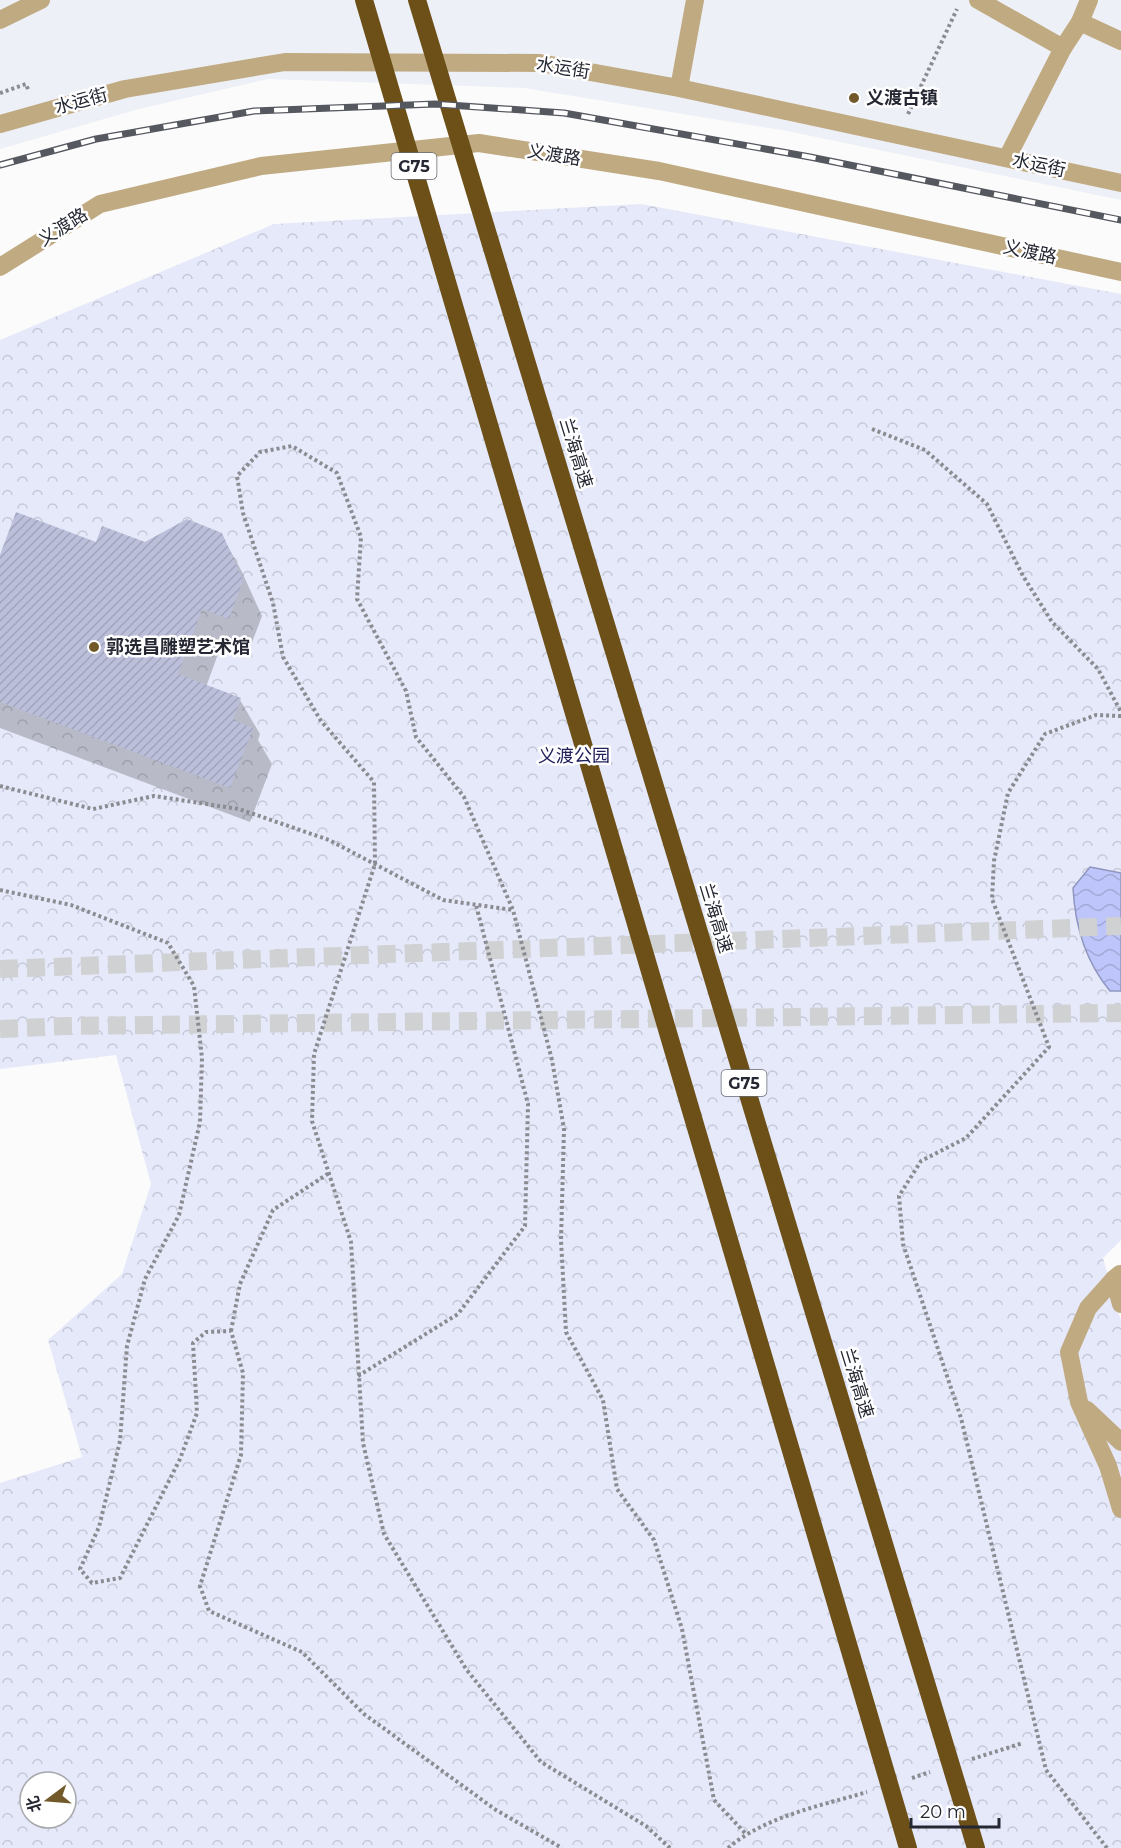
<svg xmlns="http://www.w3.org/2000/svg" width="1121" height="1848" font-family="Montserrat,'Noto Sans SC',sans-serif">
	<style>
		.built { fill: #eef0f7 }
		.park { fill: url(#park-crowns); fill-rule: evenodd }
		.water { fill: url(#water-waves); stroke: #8f96be; stroke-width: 1.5 }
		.shadow { fill: #0003 }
		.building { fill: url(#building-hatch) }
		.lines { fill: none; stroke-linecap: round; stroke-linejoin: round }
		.major-tunnel { stroke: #d0d1d3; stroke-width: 18; stroke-dasharray: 18 9; stroke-linecap: butt }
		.path { stroke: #8b8c92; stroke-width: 4; stroke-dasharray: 3 3; stroke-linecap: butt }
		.minor { stroke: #c0aa82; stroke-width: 18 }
		.highway { stroke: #6c5018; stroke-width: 18 }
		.rail-casing { stroke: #565860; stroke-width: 7 }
		.rail { stroke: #fff; stroke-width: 4.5; stroke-dasharray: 14; stroke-linecap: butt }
		.poi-dot { fill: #72592a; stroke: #fff; stroke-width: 2 }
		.labels { text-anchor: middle; stroke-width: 5; stroke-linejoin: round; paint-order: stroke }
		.shield { fill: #fff; stroke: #666870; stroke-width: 1.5 }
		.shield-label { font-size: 16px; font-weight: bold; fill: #252732 }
		.street-label { font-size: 18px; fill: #252732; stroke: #fff }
		.poi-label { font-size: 18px; font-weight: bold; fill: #252732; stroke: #fff; text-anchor: start }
		.park-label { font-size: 18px; fill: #22215d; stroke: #fff }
	</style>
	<defs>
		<pattern id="park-crowns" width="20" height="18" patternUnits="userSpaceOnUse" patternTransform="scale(1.5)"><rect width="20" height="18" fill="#e6e9fa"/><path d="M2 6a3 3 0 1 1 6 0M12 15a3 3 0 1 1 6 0" fill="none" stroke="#c5c8d7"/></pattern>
		<pattern id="water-waves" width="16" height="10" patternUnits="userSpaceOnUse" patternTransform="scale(1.5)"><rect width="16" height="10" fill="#bdc5fa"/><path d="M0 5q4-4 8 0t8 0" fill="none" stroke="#a2a9d7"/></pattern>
		<pattern id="building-hatch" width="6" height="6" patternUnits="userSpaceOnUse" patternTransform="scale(1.5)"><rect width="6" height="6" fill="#bbbfda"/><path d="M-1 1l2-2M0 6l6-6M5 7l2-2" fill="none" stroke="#a1a4bc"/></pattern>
	</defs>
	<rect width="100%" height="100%" fill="#fbfbfb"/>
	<polygon class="built" points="0,0 1121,0 1121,200 787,131 524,88 268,79 139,109 0,149"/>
	<path class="park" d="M 641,204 L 1121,294 L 1121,1240 L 1103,1258 L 1121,1321 L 1121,1848 L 0,1848 L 0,1483 L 82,1457 L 48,1340 L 122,1274 L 151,1184 L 116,1055 L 0,1069 L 0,340 L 274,224 ZM 30,1782 L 66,1782 L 66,1818 L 30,1818 Z"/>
	<path class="water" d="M 1090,867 L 1121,873 L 1121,991 L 1110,991 C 1085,961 1075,927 1073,888 Z"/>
	<polygon class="shadow" points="221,534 241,570 262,616 248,653 222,643 206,687 240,700 260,734 258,740 272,764 250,822 0,728 0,559 97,544 145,543"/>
	<polygon class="building" points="16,512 96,542 102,526 145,542 187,519 222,533 243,580 229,619 202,609 178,674 241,698 233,720 253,728 230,788 0,702 0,555"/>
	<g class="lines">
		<g class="major-tunnel">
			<polyline points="0,969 1121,926"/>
			<polyline points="0,1029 65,1026 1121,1013"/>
		</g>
		<g class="path">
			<polyline points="0,93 26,84 29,92"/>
			<polyline points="908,114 957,9"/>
			<polyline points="872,429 925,450 987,504 1023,576 1052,622 1098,669 1121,712"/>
			<polyline points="0,786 93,809 154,796 239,809 329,840 443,900 513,910"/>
			<polyline points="0,890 71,905 168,943 194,986 202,1058 200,1122 179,1215 145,1279 127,1346 120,1441 99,1527 80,1569 92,1583 120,1578 180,1459 197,1413 193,1343 206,1332 231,1331 243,1373 241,1455 200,1586 209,1611 302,1652 364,1714 496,1810 562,1848"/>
			<polyline points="231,1331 240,1284 273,1210 329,1173"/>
			<polyline points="358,1376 458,1314 525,1226 528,1104 476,905"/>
			<polyline points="972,1759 1023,1743"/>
			<polyline points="912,1778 930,1772"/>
			<polyline points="670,1848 646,1826 541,1762 466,1669 384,1534 363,1443 351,1242 312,1121 314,1054 375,864 374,782 321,721 283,657 273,603 243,513 237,476 260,452 292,446 337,473 361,537 357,599 406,691 416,737 464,797 513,910 552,1060 564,1129 561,1240 566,1332 603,1400 617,1489 654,1540 682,1629 714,1800 745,1833"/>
			<path d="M 728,1848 C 766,1816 820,1806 867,1792"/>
			<polyline points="1107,1848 1046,1770 961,1418 903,1244 899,1196 921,1161 966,1138 1049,1047 992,899 994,861 1008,793 1045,734 1096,715 1121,716"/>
		</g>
		<g class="minor">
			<polyline points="978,0 1063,48 1080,22 1121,41"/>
			<polyline points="0,20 41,0"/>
			<polyline points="1080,22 1089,0"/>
			<polyline points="679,88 695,0"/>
			<polyline points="0,124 125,89 285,62 540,63 679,88 1121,183"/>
			<polyline points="1007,158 1063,48"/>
			<polyline points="0,267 100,204 261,166 479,143 659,171 1121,272"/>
			<polyline points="1120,1274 1114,1279 1121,1304"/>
			<polyline points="1114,1279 1088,1308 1069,1352 1079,1402 1108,1466 1121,1509"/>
			<polyline points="1087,1410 1121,1442"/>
		</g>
		<g class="highway">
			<polyline points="364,0 908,1848"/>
			<polyline points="417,0 976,1848"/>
		</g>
		<defs>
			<polyline id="rail" points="0,165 96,139 254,111 435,104 564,113 810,157 1121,220"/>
		</defs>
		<use href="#rail" class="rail-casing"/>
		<use href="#rail" class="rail"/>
	</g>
	<g class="poi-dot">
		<circle cx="854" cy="98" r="6"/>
		<circle cx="94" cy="647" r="6"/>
	</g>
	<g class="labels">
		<g class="shield">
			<rect x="391.5" y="153" width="45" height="26" rx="4.5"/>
			<rect x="721.5" y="1070" width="45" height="26" rx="4.5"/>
		</g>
		<g class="shield-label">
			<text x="414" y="172">G75</text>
			<text x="744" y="1089">G75</text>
		</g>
		<g class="street-label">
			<text transform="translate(563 68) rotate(9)" y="6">水运街</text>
			<text transform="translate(81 101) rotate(-15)" y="6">水运街</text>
			<text transform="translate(554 155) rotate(9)" y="6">义渡路</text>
			<text transform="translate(1039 165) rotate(12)" y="6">水运街</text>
			<text transform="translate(63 227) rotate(-32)" y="6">义渡路</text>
			<text transform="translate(1030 252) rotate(12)" y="6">义渡路</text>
			<text transform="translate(576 453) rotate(73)" y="6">兰海高速</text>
			<text transform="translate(716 918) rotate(73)" y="6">兰海高速</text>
			<text transform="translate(857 1383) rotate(73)" y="6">兰海高速</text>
		</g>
		<g class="poi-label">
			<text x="866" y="104">义渡古镇</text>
			<text x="106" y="653">郭选昌雕塑艺术馆</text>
		</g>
		<g class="park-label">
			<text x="574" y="762">义渡公园</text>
		</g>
	</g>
	<g transform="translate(48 1800) rotate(254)"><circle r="28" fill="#ffffff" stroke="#a8a9ad" stroke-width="1.5"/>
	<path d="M0-4.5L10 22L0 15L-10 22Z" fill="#72592a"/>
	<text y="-9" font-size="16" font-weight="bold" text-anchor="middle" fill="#252732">北</text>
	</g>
	<path d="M911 1818v9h88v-9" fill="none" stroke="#252732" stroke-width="3"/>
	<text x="920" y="1818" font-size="18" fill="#252732" stroke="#ffffff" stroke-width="4.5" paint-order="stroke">20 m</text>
</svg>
